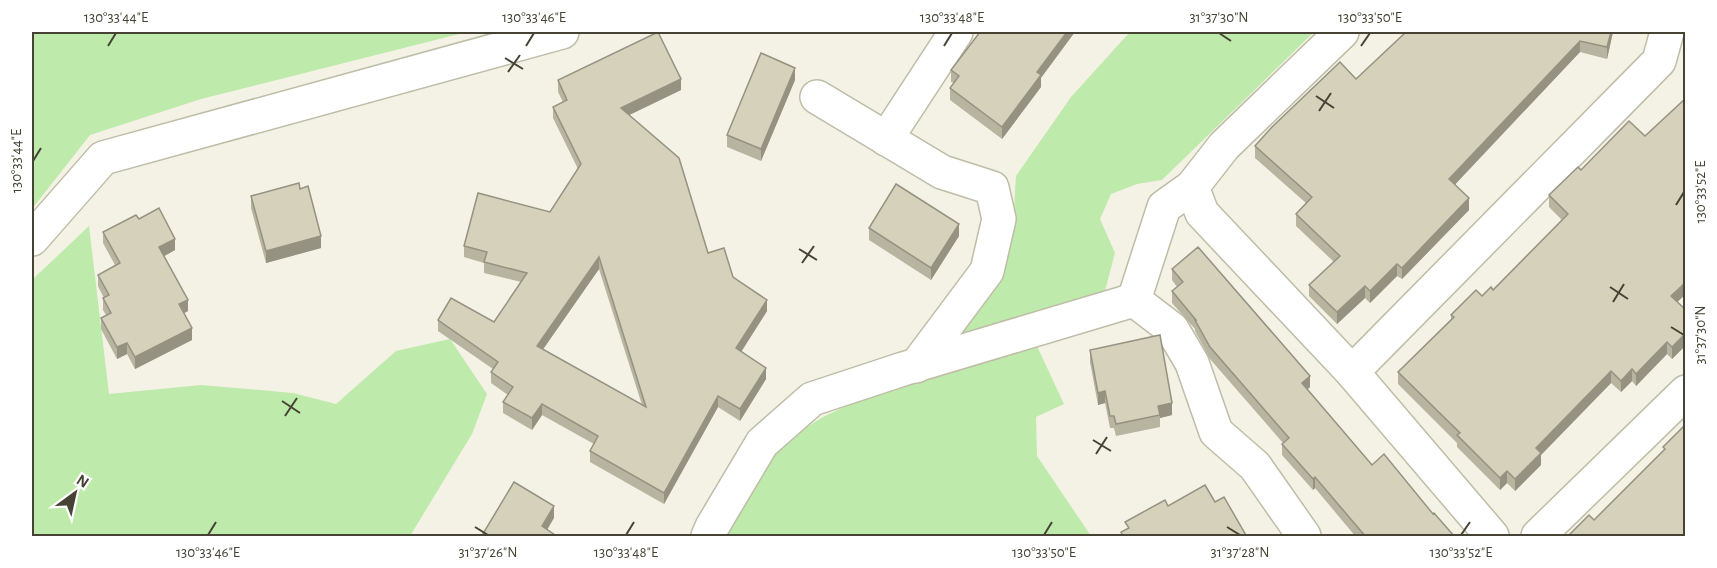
<svg xmlns="http://www.w3.org/2000/svg" width="1717" height="568" font-family="'Alegreya Sans',sans-serif">
	<style>
		.green { fill: #beeaab }
		.lines { fill: none; stroke-linecap: round; stroke-linejoin: round }
		.minor-casing { stroke: #bfbda7; stroke-width: 36 }
		.minor { stroke: #fff; stroke-width: 33 }
		.wall { fill: #b7b4a0; fill-rule: evenodd }
		.shaded-wall { fill: #959282 }
		.building { fill: #d5d1ba; stroke: #959282; stroke-width: 1.5; fill-rule: evenodd }
		.ticks { fill: none; stroke: #464334; stroke-width: 2 }
		.neatline { fill: none; stroke: #464334; stroke-width: 2 }
		.ticks-label { font-size: 15px; text-anchor: middle; fill: #464334 }
	</style>
	<rect width="100%" height="100%" fill="#f3f2e5"/>
	<g class="green">
		<polygon points="32,32 467,32 201,99 90,135 32,209"/>
		<polygon points="1130,32 1314,32 1162,180 1137,184 1111,194 1100,219 1115,253 1102,302 949,349 952,332 977,313 1004,275 1013,225 1016,176 1071,97"/>
		<polygon points="89,226 109,394 201,385 293,393 336,404 396,351 450,339 487,394 472,434 410,536 32,536 32,280"/>
		<polygon points="1036,344 1064,404 1036,417 1037,456 1091,536 727,536 774,448 823,417 891,385"/>
	</g>
	<g class="lines">
		<defs>
			<g id="minor">
				<polyline points="1342,32 1224,146 1192,187 1202,213 1352,372 1492,536"/>
				<polyline points="817,97 942,172 992,188 999,219 987,271 916,366"/>
				<polyline points="886,139 956,32"/>
				<polyline points="32,239 103,158 562,32"/>
				<polyline points="1134,300 1172,329 1192,363 1216,432 1255,466 1304,536"/>
				<polyline points="1134,300 1164,207 1192,187"/>
				<polyline points="1352,372 1659,61 1667,32"/>
				<polyline points="708,536 712,527 762,443 812,399 903,369 1134,300"/>
				<polyline points="1538,536 1686,392"/>
			</g>
		</defs>
		<use href="#minor" class="minor-casing"/>
		<use href="#minor" class="minor"/>
	</g>
	<g class="wall">
		<polygon points="1613,32 1607,59 1580,52 1454,184 1469,210 1402,279 1397,276 1370,303 1365,298 1337,324 1309,296 1309,285 1334,262 1296,226 1296,214 1306,203 1255,158 1255,146 1356,79"/>
		<polygon points="951,70 1041,78 1041,87 1002,139 950,100 950,88 954,83 951,82"/>
		<path d="M 558,80 L 681,90 L 629,115 L 708,253 L 767,311 L 741,352 L 766,379 L 740,421 L 718,407 L 664,504 L 590,462 L 590,451 L 594,444 L 542,415 L 532,430 L 503,413 L 503,402 L 508,395 L 491,383 L 491,372 L 493,369 L 438,331 L 438,320 L 494,322 L 521,282 L 484,273 L 484,263 L 464,257 L 464,246 L 550,212 L 578,169 L 553,118 L 553,107 L 563,102 L 558,92 ZM 599,269 L 642,405 L 543,349 Z"/>
		<polygon points="795,80 761,161 727,147 727,135"/>
		<polygon points="1549,195 1677,302 1686,310 1686,345 1672,359 1667,354 1636,386 1632,381 1621,392 1611,383 1541,455 1541,465 1515,491 1507,483 1500,490 1457,447 1457,443 1398,384 1398,372 1451,320 1451,315 1493,290 1562,220 1549,207"/>
		<polygon points="251,196 321,248 266,263 251,208"/>
		<polygon points="869,228 959,236 931,280 869,240"/>
		<polygon points="103,232 175,250 164,256 188,311 184,313 192,340 135,369 127,354 117,359 101,329 101,318 106,315 103,310 103,298 104,298 98,286 98,275 115,265 103,243"/>
		<polygon points="1172,269 1310,387 1307,389 1372,465 1433,514 1455,537 1356,537 1315,488 1313,490 1282,455 1282,444 1283,443 1210,359 1195,331 1195,329 1172,303 1172,291 1177,287 1172,280"/>
		<polygon points="1090,350 1172,415 1160,418 1160,427 1116,436 1114,428 1110,428 1105,403 1098,405 1090,362"/>
	</g>
	<g class="shaded-wall">
		<polygon points="1067,32 1075,32 1041,78 1041,87 1002,139 1002,127 1037,72"/>
		<polygon points="1611,32 1613,32 1607,59 1607,47"/>
		<polygon points="1580,41 1580,52 1449,191 1449,179"/>
		<polygon points="795,68 795,80 761,161 761,149"/>
		<polygon points="681,79 681,90 621,119 621,108"/>
		<polygon points="1469,198 1469,210 1402,279 1402,268"/>
		<polygon points="959,224 959,236 931,280 931,268"/>
		<polygon points="321,236 321,248 266,263 266,251"/>
		<polygon points="175,239 175,250 159,259 159,247"/>
		<polygon points="599,257 599,269 537,358 537,346"/>
		<polygon points="1397,264 1397,276 1370,303 1370,291"/>
		<polygon points="1686,282 1686,294 1671,308 1671,296"/>
		<polygon points="1365,286 1365,298 1337,324 1337,312"/>
		<polygon points="188,300 188,311 179,316 179,304"/>
		<polygon points="767,300 767,311 736,360 736,348"/>
		<polygon points="192,328 192,340 135,369 135,357"/>
		<polygon points="1686,333 1686,345 1672,359 1672,347"/>
		<polygon points="1667,342 1667,354 1636,386 1636,374"/>
		<polygon points="127,343 127,354 117,359 117,347"/>
		<polygon points="766,368 766,379 740,421 740,409"/>
		<polygon points="1632,369 1632,381 1621,392 1621,381"/>
		<polygon points="1611,371 1611,383 1541,455 1541,465 1515,491 1515,479 1536,448"/>
		<polygon points="1310,376 1310,387 1302,394 1302,383"/>
		<polygon points="1105,391 1105,403 1098,405 1098,393"/>
		<polygon points="718,396 718,407 664,504 664,493"/>
		<polygon points="1172,403 1172,415 1160,418 1158,406"/>
		<polygon points="542,404 542,415 532,430 532,418"/>
		<polygon points="1507,471 1507,483 1500,490 1500,478"/>
		<polygon points="1315,477 1315,488 1313,490 1313,479"/>
		<polygon points="554,506 554,518 543,537 542,526"/>
	</g>
	<g class="building">
		<path d="M 658,32 L 681,79 L 621,108 L 679,158 L 708,253 L 724,248 L 733,277 L 767,300 L 736,348 L 766,368 L 740,409 L 718,396 L 664,493 L 590,451 L 598,436 L 542,404 L 532,418 L 503,402 L 513,387 L 491,372 L 498,362 L 438,320 L 451,298 L 494,322 L 527,273 L 484,262 L 487,252 L 464,246 L 478,193 L 550,212 L 581,164 L 553,107 L 567,100 L 558,80 ZM 599,257 L 646,407 L 537,346 Z"/>
		<polygon points="980,32 1067,32 1037,72 1041,75 1002,127 950,88 959,76 951,70"/>
		<polygon points="1406,32 1611,32 1607,47 1580,41 1449,179 1469,198 1402,268 1397,264 1370,291 1365,286 1337,312 1309,285 1340,256 1296,214 1312,197 1255,146 1272,127 1340,62 1356,79"/>
		<polygon points="761,53 795,68 761,149 727,135"/>
		<polygon points="1686,98 1686,282 1671,296 1686,310 1686,333 1672,347 1667,342 1636,374 1632,369 1621,381 1611,371 1536,448 1541,453 1515,479 1507,471 1500,478 1457,435 1460,433 1398,372 1454,317 1451,315 1476,290 1482,296 1491,287 1493,290 1568,214 1549,195 1578,167 1581,170 1629,121 1645,136"/>
		<polygon points="299,183 300,189 308,186 321,236 266,251 251,196"/>
		<polygon points="896,184 959,224 931,268 869,228"/>
		<polygon points="159,208 175,239 159,247 188,300 179,304 192,328 135,357 127,343 117,347 101,318 111,313 103,298 109,295 98,275 120,263 103,232 136,215 139,219"/>
		<polygon points="1198,247 1310,376 1302,383 1372,465 1384,454 1433,514 1434,513 1455,537 1366,537 1315,477 1313,479 1282,444 1289,438 1210,347 1195,320 1196,320 1172,291 1183,282 1172,269"/>
		<polygon points="1160,335 1172,403 1158,406 1160,415 1116,424 1114,416 1110,416 1105,391 1098,393 1090,350"/>
		<polygon points="1686,424 1686,537 1567,537 1589,515 1594,520 1665,449 1663,447"/>
		<polygon points="514,482 554,506 542,526 558,537 481,537"/>
		<polygon points="1205,485 1215,502 1224,497 1247,537 1123,537 1121,532 1129,528 1125,522 1165,500 1168,506"/>
	</g>
	<path class="ticks" d="M 1219,33 L 1231,41M 108,46 L 116,33M 526,46 L 534,33M 944,46 L 952,33M 1361,46 L 1370,33M 505,58 L 523,69M 508,72 L 520,55M 1316,96 L 1334,108M 1319,111 L 1331,93M 33,161 L 41,148M 1676,205 L 1684,192M 799,249 L 817,260M 802,263 L 814,246M 1610,287 L 1628,299M 1613,302 L 1624,284M 1671,327 L 1684,335M 282,401 L 300,413M 285,416 L 297,398M 1093,440 L 1111,451M 1096,454 L 1107,437M 475,527 L 488,535M 1227,527 L 1240,535M 208,535 L 216,522M 626,535 L 634,522M 1044,535 L 1052,522M 1461,535 L 1470,522"/>
	<rect width="1717" height="568" fill="none" stroke="#ffffff" stroke-width="66"/>
	<g transform="translate(75 493) rotate(33)" stroke="#ffffff" stroke-width="4.5" paint-order="stroke">
	<path d="M0-4.5L10 22L0 15L-10 22Z" fill="#464334"/>
	<text y="-9" font-size="16" font-weight="bold" text-anchor="middle" fill="#464334">N</text>
	</g>
	<rect x="33" y="33" width="1651" height="502" class="neatline"/>
	<g class="ticks-label">
		<text x="116" y="22">130°33'44"E</text>
		<text x="534" y="22">130°33'46"E</text>
		<text x="952" y="22">130°33'48"E</text>
		<text x="1219" y="22">31°37'30"N</text>
		<text x="1370" y="22">130°33'50"E</text>
		<text transform="translate(16 161) rotate(-90)" y="5">130°33'44"E</text>
		<text transform="translate(1700 192) rotate(-90)" y="5">130°33'52"E</text>
		<text transform="translate(1700 335) rotate(-90)" y="5">31°37'30"N</text>
		<text x="208" y="557">130°33'46"E</text>
		<text x="488" y="557">31°37'26"N</text>
		<text x="626" y="557">130°33'48"E</text>
		<text x="1044" y="557">130°33'50"E</text>
		<text x="1240" y="557">31°37'28"N</text>
		<text x="1461" y="557">130°33'52"E</text>
	</g>
</svg>
